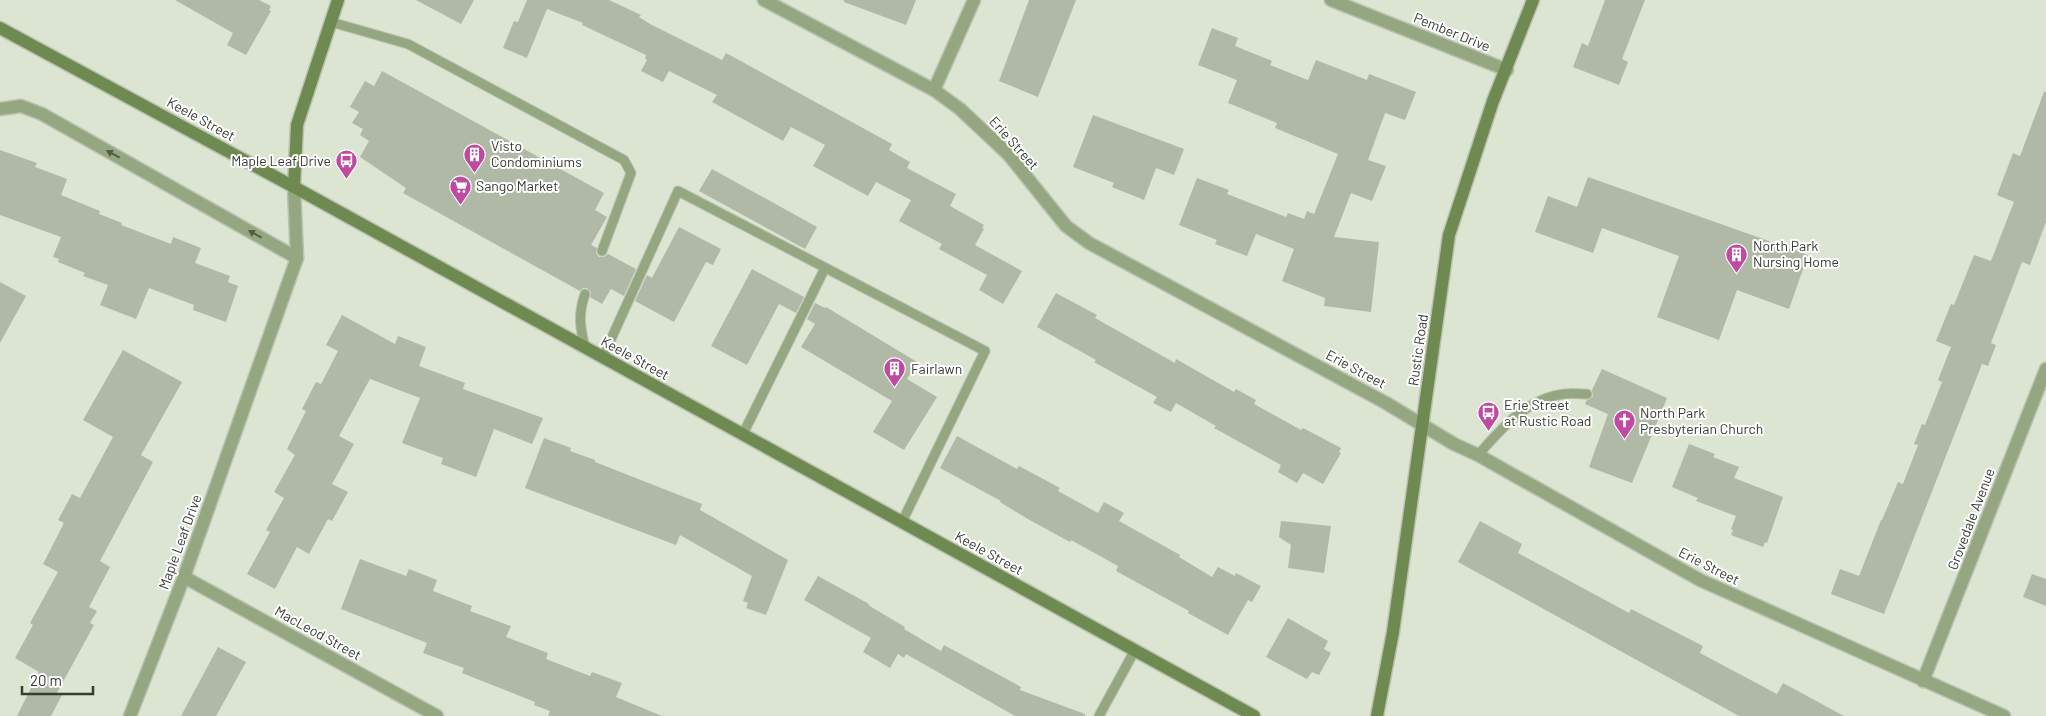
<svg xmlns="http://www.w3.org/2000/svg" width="2046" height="716" font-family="Barlow,sans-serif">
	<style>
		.building { fill: #b0b9a6 }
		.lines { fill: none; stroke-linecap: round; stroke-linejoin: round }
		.lane-casing { stroke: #bac3b1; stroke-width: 11 }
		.street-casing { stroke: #bac3b1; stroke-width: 15 }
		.secondary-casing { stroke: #bac3b1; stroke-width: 15 }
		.lane { stroke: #94a781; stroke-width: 9 }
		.street { stroke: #94a781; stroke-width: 12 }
		.secondary { stroke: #6f8a51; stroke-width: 12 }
		.oneway { fill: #535b4a }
		.labels { text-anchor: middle; stroke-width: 4; stroke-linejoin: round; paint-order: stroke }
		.street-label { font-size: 14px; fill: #373b33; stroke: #fff }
		.poi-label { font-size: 14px; fill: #373b33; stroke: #fff; text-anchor: start }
	</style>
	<rect width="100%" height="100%" fill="#dbe5d1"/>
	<g class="building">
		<polygon points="175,0 259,0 271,6 269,10 271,11 246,55 227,45 233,33"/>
		<polygon points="416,0 474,0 461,24"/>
		<polygon points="527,0 609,0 641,15 639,17 650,24 722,60 726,53 892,144 889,150 910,162 907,168 956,194 950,206 984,225 982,228 984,229 975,245 1022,271 1003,304 979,290 987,275 939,249 942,244 899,221 911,200 876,182 868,196 813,166 825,145 791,127 783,141 712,102 717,95 669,71 663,82 641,71 647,60 645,58 646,55 582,25 583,23 547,9 527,58 503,48 514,21 518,22"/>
		<polygon points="844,0 916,0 906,25 844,2"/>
		<polygon points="1029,0 1076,0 1038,97 999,81"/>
		<polygon points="1605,0 1645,0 1622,59 1628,62 1619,85 1573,67 1582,43 1588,46"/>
		<polygon points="1212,28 1238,38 1235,46 1272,61 1270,65 1308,80 1316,60 1367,80 1369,74 1416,92 1405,120 1385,113 1368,160 1386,166 1372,201 1351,193 1334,237 1379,242 1371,312 1324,306 1325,298 1282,281 1294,249 1256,234 1247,256 1215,244 1217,240 1179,225 1197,178 1229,190 1227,194 1286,217 1288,213 1304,219 1307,211 1314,214 1338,154 1275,128 1277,123 1228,103 1237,80 1198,65"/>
		<polygon points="382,71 604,193 595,210 607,217 591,245 597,248 596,253 599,257 604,257 608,254 636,269 624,296 611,289 602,304 590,297 591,292 587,288 583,288 580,291 403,193 406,188 360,157 369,141 360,135 363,129 352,123 359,112 350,107 365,81 374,86"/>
		<polygon points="2044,92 2046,92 2046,222 2030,265 2022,262 1991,343 1996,345 1988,366 1982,364 1884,614 1831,594 1840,569 1859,576 1881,520 1882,520 1898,482 1903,484 1918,445 1914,444 1922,424 1925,425 1942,382 1938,380 1951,347 1936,341 1951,304 1954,305 1974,255 1991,261 2014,202 1997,195 2013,153 2020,156"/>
		<polygon points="1093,115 1184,149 1174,175 1156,168 1144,200 1112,187 1114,183 1073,167"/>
		<polygon points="0,150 37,163 35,167 67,179 61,195 100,211 99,214 122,223 121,225 171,244 173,237 201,248 195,263 230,276 228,282 238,286 226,322 193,310 194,305 149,288 136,319 100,305 108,285 83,276 85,273 58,262 59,259 53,257 61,237 0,215"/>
		<polygon points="712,169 817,227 805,249 699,191"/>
		<polygon points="1588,177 1808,255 1789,309 1737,290 1719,340 1657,317 1679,256 1602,228 1593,253 1535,232 1548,196 1577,207"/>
		<polygon points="679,227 721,249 713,265 706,262 674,322 635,301 647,275 652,278"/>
		<polygon points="752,269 804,297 796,313 779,304 747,365 711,346"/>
		<polygon points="0,282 26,296 0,343"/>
		<polygon points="1056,293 1097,315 1095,318 1175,363 1176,359 1234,392 1236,389 1256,400 1254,404 1301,430 1303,428 1341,448 1339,452 1341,453 1323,484 1303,473 1297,483 1278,472 1281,465 1214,428 1216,426 1176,403 1171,412 1153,403 1157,397 1094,362 1096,360 1037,327"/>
		<polygon points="815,303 825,308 826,307 917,362 907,379 937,397 904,450 873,432 892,401 801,347 815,324 807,319"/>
		<polygon points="342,315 395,344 398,336 426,347 419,366 465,383 463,389 543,418 532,444 494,429 476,477 441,464 443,458 402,443 420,398 370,379 339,436 354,444 332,484 348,492 332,521 328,519 309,554 297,547 275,589 247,574 270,532 266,530 284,498 274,492 295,455 287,449 306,411 302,409 316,382 321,384 338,351 326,345"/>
		<polygon points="123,350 182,382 141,455 153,462 100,561 110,567 89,607 97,611 90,623 94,625 57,693 62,695 51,716 17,716 39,672 15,658 33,625 30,623 58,572 43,564 64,523 58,520 72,494 80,498 113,437 83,420"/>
		<polygon points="1602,369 1667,398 1632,483 1589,467 1608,414 1585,404 1587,400 1593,397 1592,390"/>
		<polygon points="957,436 1017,469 1019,466 1060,488 1058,491 1098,513 1104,502 1124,513 1119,521 1180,555 1179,557 1212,577 1218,567 1235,576 1236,573 1261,586 1252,602 1248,600 1228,635 1188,613 1189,611 1116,571 1118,566 1071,540 1070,542 1026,518 1000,502 1001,501 940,468"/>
		<polygon points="544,438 571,448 570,451 595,460 595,462 702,504 700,510 788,560 766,615 746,608 748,603 743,601 752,576 680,535 676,545 525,488"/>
		<polygon points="1689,444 1715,454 1713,457 1739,467 1734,478 1783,497 1767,543 1765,542 1763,547 1731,535 1733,530 1731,529 1736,516 1696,501 1698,498 1672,487"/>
		<polygon points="1281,521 1331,526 1324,573 1288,568 1291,545 1279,537"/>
		<polygon points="1480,521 1522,544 1518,553 1629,613 1631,609 1703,646 1700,653 1777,694 1783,683 1844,716 1739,716 1458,562"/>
		<polygon points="360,559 406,576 409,569 437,580 433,591 472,606 470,611 511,626 506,637 548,653 546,659 590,676 592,672 622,683 616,697 662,716 548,716 550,711 534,705 535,702 462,673 464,668 423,653 427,643 341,609"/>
		<polygon points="2032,574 2046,579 2046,606 2023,597"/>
		<polygon points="818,576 869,604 868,605 905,627 904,629 941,651 944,645 1021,687 1020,690 1085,714 1085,716 1015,716 906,654 904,658 898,654 890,668 863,652 871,638 804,600"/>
		<polygon points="1288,618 1328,641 1324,649 1331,653 1319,675 1312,672 1307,679 1266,657"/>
		<polygon points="218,647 246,662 216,716 181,716"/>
	</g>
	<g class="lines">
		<defs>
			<g id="lane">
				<polyline points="331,22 408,44 624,160 631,173 602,251"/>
				<path d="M 585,294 C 578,314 580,328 585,347"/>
				<polyline points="603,357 678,191 985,351 902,522"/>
				<polyline points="743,434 825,268"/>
				<path d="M 1478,455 C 1501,429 1527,398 1564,394 C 1572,393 1580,394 1587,394"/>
				<polyline points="1099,716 1135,650"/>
			</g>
			<g id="street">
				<polyline points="764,0 934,90 960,109 1008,154 1066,226 1089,243 1386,403 1454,444 1478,455 1700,580 2004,716"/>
				<polyline points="1331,0 1507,70"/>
				<polyline points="934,90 974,0"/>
				<polyline points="0,109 21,106 42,114 297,258"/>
				<polyline points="184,577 437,716"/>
				<polyline points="1923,681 2046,369"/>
				<polyline points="130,716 184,577 297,258 294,187"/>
			</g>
			<g id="secondary">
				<polyline points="0,28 294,187 1254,716"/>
				<polyline points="294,187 297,125 338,0"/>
				<polyline points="1377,716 1393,632 1449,235 1493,101 1533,0"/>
			</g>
		</defs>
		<use href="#lane" class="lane-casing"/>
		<use href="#street" class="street-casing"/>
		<use href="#secondary" class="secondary-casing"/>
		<use href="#lane" class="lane"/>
		<use href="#street" class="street"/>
		<use href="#secondary" class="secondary"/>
	</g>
	<defs><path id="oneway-solid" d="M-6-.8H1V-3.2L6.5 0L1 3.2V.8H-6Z" transform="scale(1.25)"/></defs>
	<g class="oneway">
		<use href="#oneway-solid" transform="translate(113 154) rotate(-151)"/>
		<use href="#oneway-solid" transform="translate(255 234) rotate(-151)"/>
	</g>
	<defs>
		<symbol id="building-pin" viewBox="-11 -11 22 30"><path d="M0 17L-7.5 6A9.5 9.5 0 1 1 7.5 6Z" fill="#c04aa1" stroke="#fff"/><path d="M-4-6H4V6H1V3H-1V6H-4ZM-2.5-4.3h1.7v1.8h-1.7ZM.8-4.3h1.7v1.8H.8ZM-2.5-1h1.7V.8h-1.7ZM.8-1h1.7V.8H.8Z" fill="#fff"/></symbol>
		<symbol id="bus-pin" viewBox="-11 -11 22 30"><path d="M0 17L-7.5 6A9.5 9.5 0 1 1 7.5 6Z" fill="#c04aa1" stroke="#fff"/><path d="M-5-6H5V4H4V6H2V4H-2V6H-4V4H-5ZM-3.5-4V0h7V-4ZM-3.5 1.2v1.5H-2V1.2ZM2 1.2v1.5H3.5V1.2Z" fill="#fff"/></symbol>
		<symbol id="supermarket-pin" viewBox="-11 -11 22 30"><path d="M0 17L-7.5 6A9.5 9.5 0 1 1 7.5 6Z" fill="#c04aa1" stroke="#fff"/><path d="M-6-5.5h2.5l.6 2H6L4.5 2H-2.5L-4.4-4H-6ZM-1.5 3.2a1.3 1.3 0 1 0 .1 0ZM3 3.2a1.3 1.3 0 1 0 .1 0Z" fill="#fff"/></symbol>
		<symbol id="church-pin" viewBox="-11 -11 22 30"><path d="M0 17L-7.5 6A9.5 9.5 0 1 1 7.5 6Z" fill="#c04aa1" stroke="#fff"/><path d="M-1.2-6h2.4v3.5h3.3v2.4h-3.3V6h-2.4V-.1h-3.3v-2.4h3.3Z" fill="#fff"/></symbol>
	</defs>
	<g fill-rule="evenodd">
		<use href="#building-pin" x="462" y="142" width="25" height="34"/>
		<use href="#bus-pin" x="334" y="148" width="25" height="34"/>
		<use href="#supermarket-pin" x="448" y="174" width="25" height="34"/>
		<use href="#building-pin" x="1724" y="242" width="25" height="34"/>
		<use href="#building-pin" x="882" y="356" width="25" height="34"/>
		<use href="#bus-pin" x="1476" y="400" width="25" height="34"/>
		<use href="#church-pin" x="1612" y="408" width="25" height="34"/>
	</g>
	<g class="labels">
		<g class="street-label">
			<text transform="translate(1452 32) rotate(22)" y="5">Pember Drive</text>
			<text transform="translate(201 119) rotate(29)" y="5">Keele Street</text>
			<text transform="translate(1014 143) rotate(48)" y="5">Erie Street</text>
			<text transform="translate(1418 350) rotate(-82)" y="5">Rustic Road</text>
			<text transform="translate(635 358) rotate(29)" y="5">Keele Street</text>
			<text transform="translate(1356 369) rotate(28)" y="5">Erie Street</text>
			<text transform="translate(1971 519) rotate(-69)" y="5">Grovedale Avenue</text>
			<text transform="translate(180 542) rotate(-70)" y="5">Maple Leaf Drive</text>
			<text transform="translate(989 553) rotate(29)" y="5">Keele Street</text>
			<text transform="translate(1709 566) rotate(27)" y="5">Erie Street</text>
			<text transform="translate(318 633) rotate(29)" y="5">MacLeod Street</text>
		</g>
		<g class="poi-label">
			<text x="491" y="151">Visto<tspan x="491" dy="16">Condominiums</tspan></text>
			<text x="331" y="166" text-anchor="end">Maple Leaf Drive</text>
			<text x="476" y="191">Sango Market</text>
			<text x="1753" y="251">North Park<tspan x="1753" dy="16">Nursing Home</tspan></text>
			<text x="911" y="374">Fairlawn</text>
			<text x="1504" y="410">Erie Street<tspan x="1504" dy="16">at Rustic Road</tspan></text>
			<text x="1640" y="418">North Park<tspan x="1640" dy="16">Presbyterian Church</tspan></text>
		</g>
	</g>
	<path d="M22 686v8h71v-8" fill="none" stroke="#373b33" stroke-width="2.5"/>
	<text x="30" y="686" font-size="15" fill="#373b33" stroke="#ffffff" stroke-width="4" paint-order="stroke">20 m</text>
</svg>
